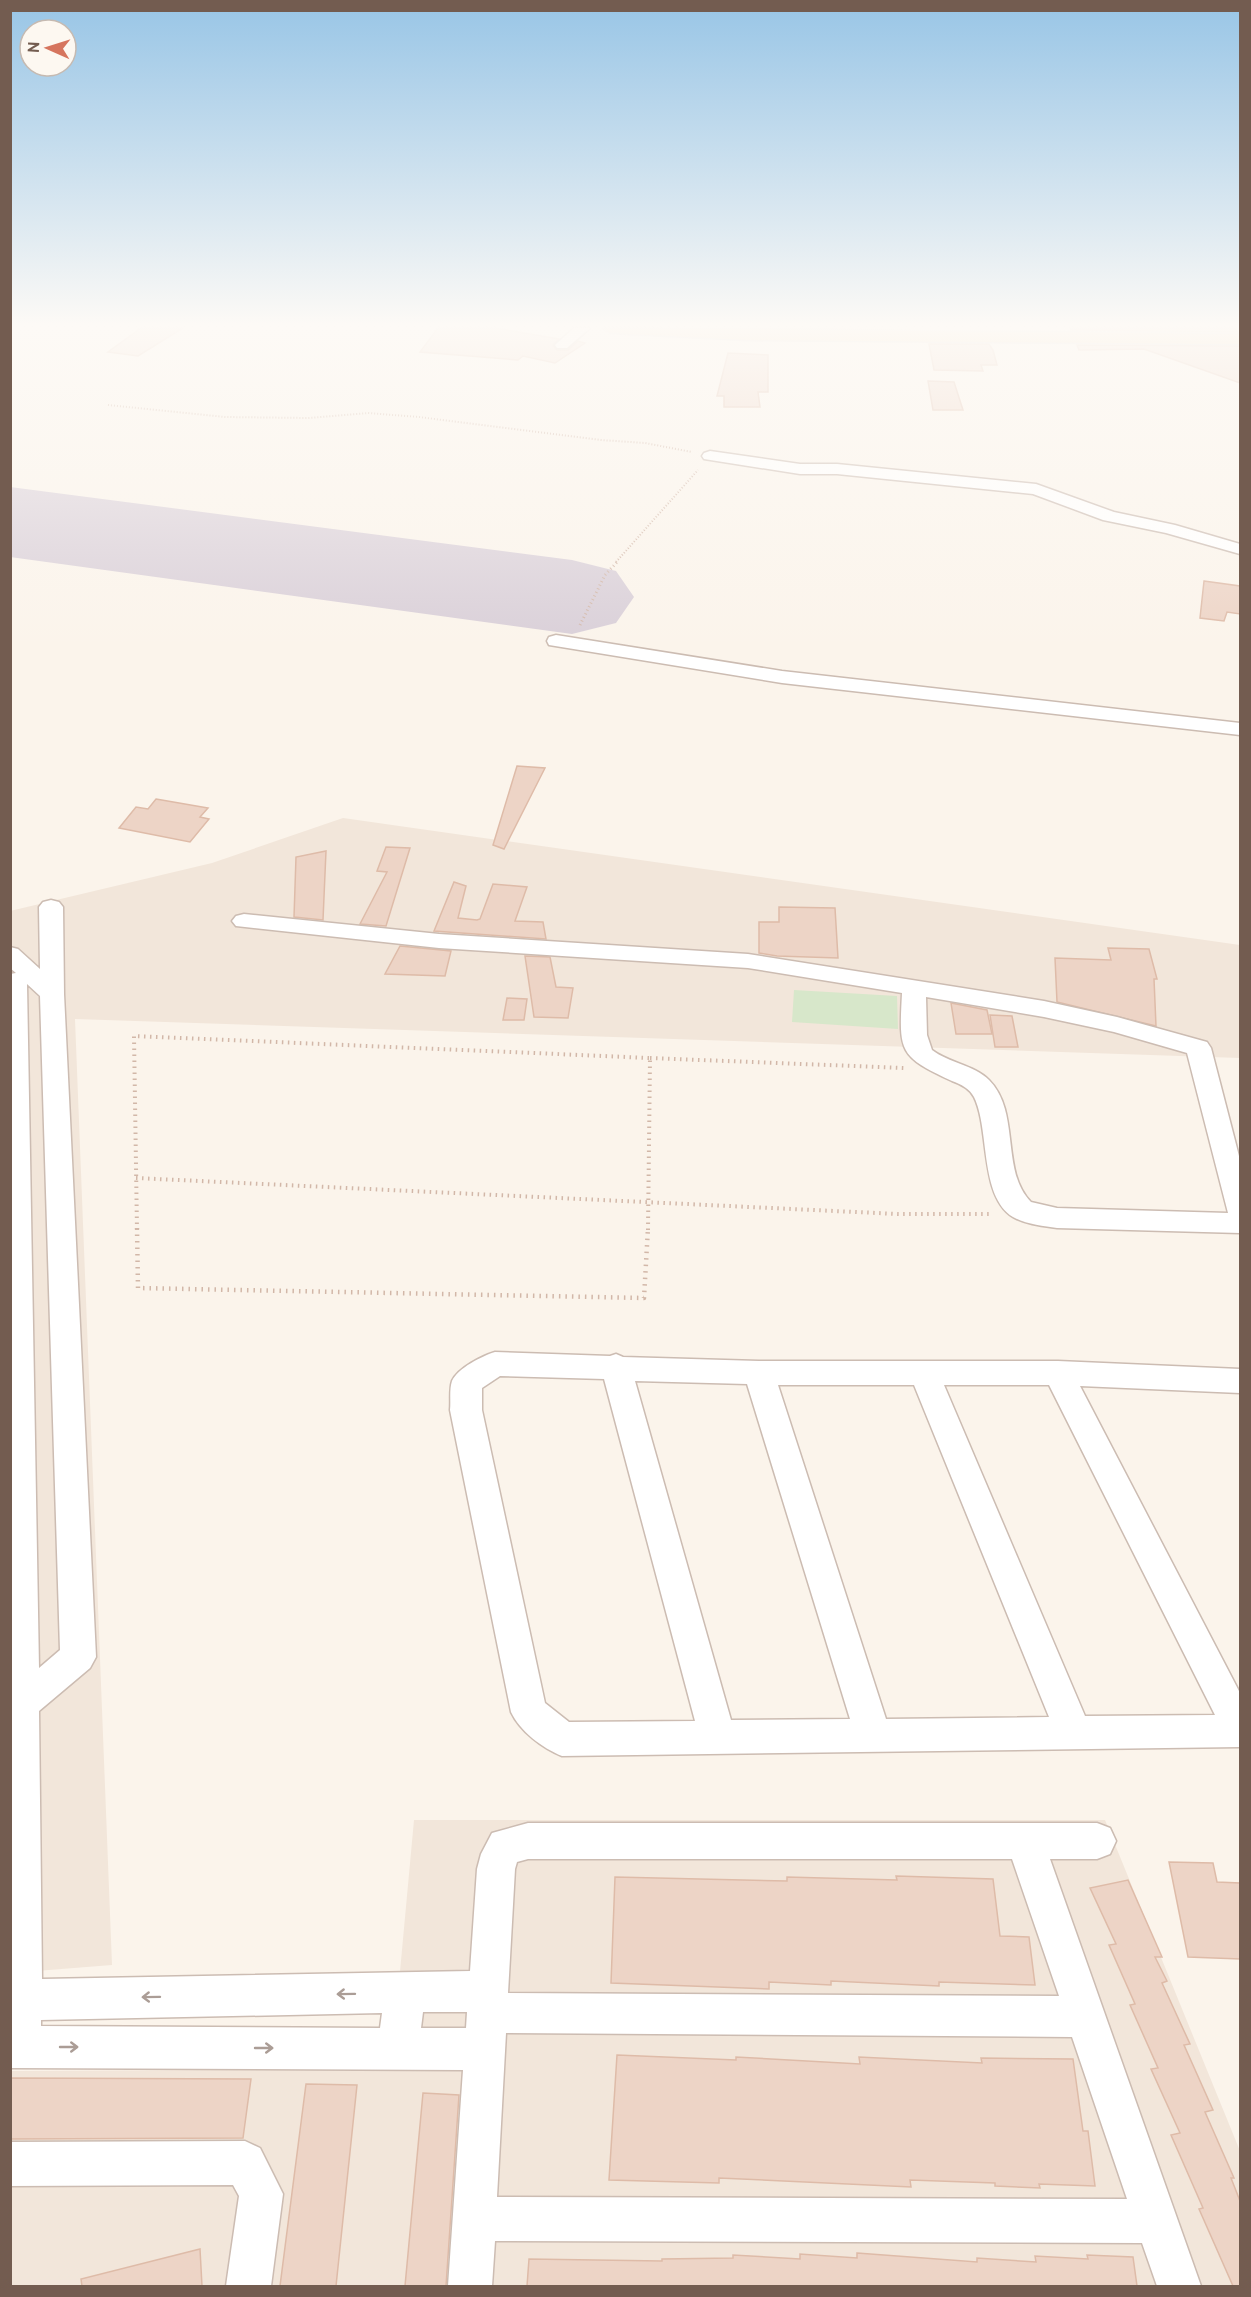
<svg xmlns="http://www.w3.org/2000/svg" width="1251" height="2297" font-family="Overpass,sans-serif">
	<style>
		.residential { fill: #f2e6da }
		.green { fill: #d7e7ca }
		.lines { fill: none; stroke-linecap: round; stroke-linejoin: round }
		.runway { fill: #d9cfd8; fill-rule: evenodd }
		.building { fill: #edd4c6; stroke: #debba8; stroke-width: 1.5 }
		.minor-casing { stroke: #ccbcb2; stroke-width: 3 }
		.major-casing { stroke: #d8d1ce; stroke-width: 3 }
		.path-far3 { stroke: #d2b7a8; stroke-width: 2; stroke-dasharray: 1 2; stroke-linecap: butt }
		.path-far2 { stroke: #d2b7a8; stroke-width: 3; stroke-dasharray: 1 3; stroke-linecap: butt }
		.path-far1 { stroke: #d2b7a8; stroke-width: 4; stroke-dasharray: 1.5 4.5; stroke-linecap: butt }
		.path { stroke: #d2b7a8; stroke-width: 4.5; stroke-dasharray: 1.5 5; stroke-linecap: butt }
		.minor { fill: #fff; fill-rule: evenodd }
		.major { fill: #f1d5ab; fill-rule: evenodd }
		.oneway { stroke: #ab9d96 }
	</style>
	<rect width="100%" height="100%" fill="#fbf4eb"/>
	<g class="residential">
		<polygon points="343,818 1240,945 1240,1058 75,1019 112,1965 11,1973 10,911 212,863"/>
		<polygon points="414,1820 1105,1820 1240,2151 1240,2286 11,2286 10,2071 391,2069"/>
	</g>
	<polygon class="green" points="794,990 897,996 898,1029 792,1022"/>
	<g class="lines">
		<polygon class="runway" points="10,487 572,560 616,571 634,597 616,623 572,634 10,557"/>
	</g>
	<g class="building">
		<polygon points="141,328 183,328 138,356 108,352"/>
		<polygon points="438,328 495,328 559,339 553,345 557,350 568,350 578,341 585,343 555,363 523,356 518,360 420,352"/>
		<polygon points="1070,328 1235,328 1237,332 1071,330"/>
		<polygon points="929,344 989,344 993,350 997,365 981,365 983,371 934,370"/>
		<polygon points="1077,345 1240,346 1240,383 1144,349 1079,350"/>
		<polygon points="728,353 768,355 768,392 758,392 760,407 724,407 724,396 717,396"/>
		<polygon points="928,381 954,382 963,410 933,410"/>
		<polygon points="1204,581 1240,586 1240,614 1227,612 1224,621 1200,618"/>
		<polygon points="517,766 545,768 504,849 493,845"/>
		<polygon points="156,799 208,808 200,817 209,819 190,842 119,828 136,807 148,809"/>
		<polygon points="386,847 410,848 386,926 360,924 387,872 377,871"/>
		<polygon points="326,851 323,920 294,917 296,857"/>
		<polygon points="454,882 466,886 458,918 477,920 480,919 493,884 527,887 515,921 543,922 546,939 434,931"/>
		<polygon points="779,907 835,908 838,958 777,956 759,953 759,922 779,922"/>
		<polygon points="400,946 451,951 445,976 385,974"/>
		<polygon points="1108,948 1149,949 1157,979 1154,979 1156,1026 1057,1002 1055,958 1111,960"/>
		<polygon points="525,956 550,957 556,987 573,988 568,1018 534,1017"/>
		<polygon points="507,998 527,999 524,1020 503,1020"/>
		<polygon points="951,1003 987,1010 992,1034 956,1034"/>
		<polygon points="990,1015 1012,1016 1018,1047 995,1047"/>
		<polygon points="1169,1862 1213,1863 1217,1882 1240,1883 1240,1959 1188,1957"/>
		<polygon points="896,1876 993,1879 1000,1936 1029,1937 1035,1985 939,1982 939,1986 831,1981 831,1985 769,1982 769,1989 611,1983 615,1877 787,1881 787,1877 897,1880"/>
		<polygon points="1128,1880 1162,1957 1155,1957 1167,1981 1162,1983 1190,2044 1184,2045 1213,2110 1205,2112 1234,2178 1231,2178 1240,2201 1240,2286 1233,2286 1199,2209 1203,2208 1171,2135 1180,2133 1151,2069 1158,2068 1130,2005 1135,2004 1109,1945 1116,1944 1090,1888"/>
		<polygon points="617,2055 736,2060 736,2057 860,2064 859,2057 982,2063 981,2058 1073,2059 1083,2131 1088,2131 1095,2186 1039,2184 1040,2188 995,2186 995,2183 910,2180 911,2187 719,2178 719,2183 609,2180"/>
		<polygon points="10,2078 251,2079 243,2138 10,2139"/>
		<polygon points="306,2084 357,2085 336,2286 280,2286"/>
		<polygon points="423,2093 459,2095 446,2286 405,2286"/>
		<polygon points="200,2249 202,2286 82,2286 81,2279"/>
		<polygon points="857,2253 977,2262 977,2258 1036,2262 1035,2256 1088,2259 1087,2255 1133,2257 1137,2286 527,2286 529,2259 662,2261 662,2259 733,2258 733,2255 800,2259 800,2254 857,2258"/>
	</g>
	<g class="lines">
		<defs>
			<g id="minor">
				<polygon points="574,328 590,328 567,348 557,348 555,345"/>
				<polygon points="710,451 800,464 837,464 1036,484 1114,512 1175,525 1240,544 1240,554 1166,533 1103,520 1033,494 837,474 800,474 704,459 702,456 704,453"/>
				<polygon points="556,635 782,671 1240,723 1240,735 782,683 549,645 547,641 549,637"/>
				<path d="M 51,900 L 59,902 L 63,907 L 64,994 L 96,1657 L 90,1668 L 39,1711 L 42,1979 L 470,1971 L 477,1869 L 481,1854 L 492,1833 L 528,1823 L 1097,1823 L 1110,1828 L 1116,1841 L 1110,1854 L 1097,1859 L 1050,1859 L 1201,2286 L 1157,2286 L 1142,2243 L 495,2241 L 492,2286 L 448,2286 L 463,2070 L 10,2068 L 10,974 L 16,973 L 10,968 L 10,947 L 18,949 L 40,969 L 39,907 L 43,902 ZM 27,984 L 40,996 L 60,1650 L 39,1668 ZM 528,1859 L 1012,1859 L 1059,1996 L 508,1993 L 515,1869 L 517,1862 ZM 423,2012 L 467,2012 L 466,2028 L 421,2028 ZM 382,2013 L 380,2028 L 41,2026 L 41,2020 ZM 506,2033 L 1072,2037 L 1127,2199 L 497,2197 Z"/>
				<path d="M 244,914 L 439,934 L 748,954 L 1044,1001 L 1117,1017 L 1207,1042 L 1211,1048 L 1240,1160 L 1240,1233 L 1057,1228 C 1043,1226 1025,1224 1013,1217 C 979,1196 990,1129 974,1097 C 970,1089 961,1084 952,1081 C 898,1056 899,1052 902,993 L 748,968 L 439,948 L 236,926 L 232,921 L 236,916 ZM 926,997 L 1044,1017 L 1114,1032 L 1187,1053 L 1228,1213 L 1057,1208 L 1031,1202 C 1000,1171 1021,1112 989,1080 C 974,1065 949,1063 932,1050 L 927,1035 Z"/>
				<path d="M 495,1352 L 610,1356 L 616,1354 L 623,1357 L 759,1361 L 1058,1361 L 1240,1369 L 1240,1393 L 1080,1386 L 1240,1693 L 1240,1747 L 562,1756 C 542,1748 520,1731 511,1712 L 450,1410 C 451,1401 449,1390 452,1381 C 458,1368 482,1356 495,1352 ZM 500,1376 L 604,1379 L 695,1721 L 569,1722 L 545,1703 L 482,1410 L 482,1388 ZM 635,1381 L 747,1384 L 850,1719 L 731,1720 ZM 778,1385 L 914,1385 L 1049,1717 L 886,1719 ZM 944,1385 L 1049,1385 L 1215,1715 L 1085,1716 Z"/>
				<polygon points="245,2141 260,2148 283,2194 271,2286 226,2286 239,2196 233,2185 10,2186 10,2142"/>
			</g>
			<polygon id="major" points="603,328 1240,334 1240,344 748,340 611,333"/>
		</defs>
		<use href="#minor" class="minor-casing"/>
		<use href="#major" class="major-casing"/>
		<g class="path-far3">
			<polyline points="108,405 225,417 308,418 368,413 419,417 601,440 645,443 692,452"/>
			<polyline points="616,562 698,470"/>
		</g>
		<polyline class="path-far2" points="580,625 605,575 618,561"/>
		<g class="path-far1">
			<polyline points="650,1058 904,1068"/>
			<polyline points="136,1178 898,1214 990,1214"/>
			<polyline points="137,1230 134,1036 650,1058"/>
			<polyline points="648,1230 650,1058"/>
		</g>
		<polyline class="path" points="137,1228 138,1288 644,1298 648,1228"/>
		<use href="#minor" class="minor"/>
		<use href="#major" class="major"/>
	</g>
	<defs><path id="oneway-shaft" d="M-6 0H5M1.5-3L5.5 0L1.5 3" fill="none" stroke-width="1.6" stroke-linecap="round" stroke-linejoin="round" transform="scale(1.5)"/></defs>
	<g class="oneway">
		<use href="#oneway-shaft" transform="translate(346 1994) rotate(179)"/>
		<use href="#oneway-shaft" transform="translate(151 1997) rotate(179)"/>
		<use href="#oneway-shaft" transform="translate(69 2047)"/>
		<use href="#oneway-shaft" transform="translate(264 2048)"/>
	</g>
	<linearGradient id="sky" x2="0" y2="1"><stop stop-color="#98c5e6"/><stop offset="0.5" stop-color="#fdfaf6"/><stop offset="1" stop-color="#fdfaf6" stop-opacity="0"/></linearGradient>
	<rect width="1251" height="650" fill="url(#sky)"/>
	<rect width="1251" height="2297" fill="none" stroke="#735c50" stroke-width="24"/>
	<g transform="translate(48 48) rotate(273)"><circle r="28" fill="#fdf8f1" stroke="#c6bab1" stroke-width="1.5"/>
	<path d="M0-4.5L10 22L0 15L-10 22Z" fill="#d6755e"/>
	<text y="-9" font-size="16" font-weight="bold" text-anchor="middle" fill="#735c50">N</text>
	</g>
</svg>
